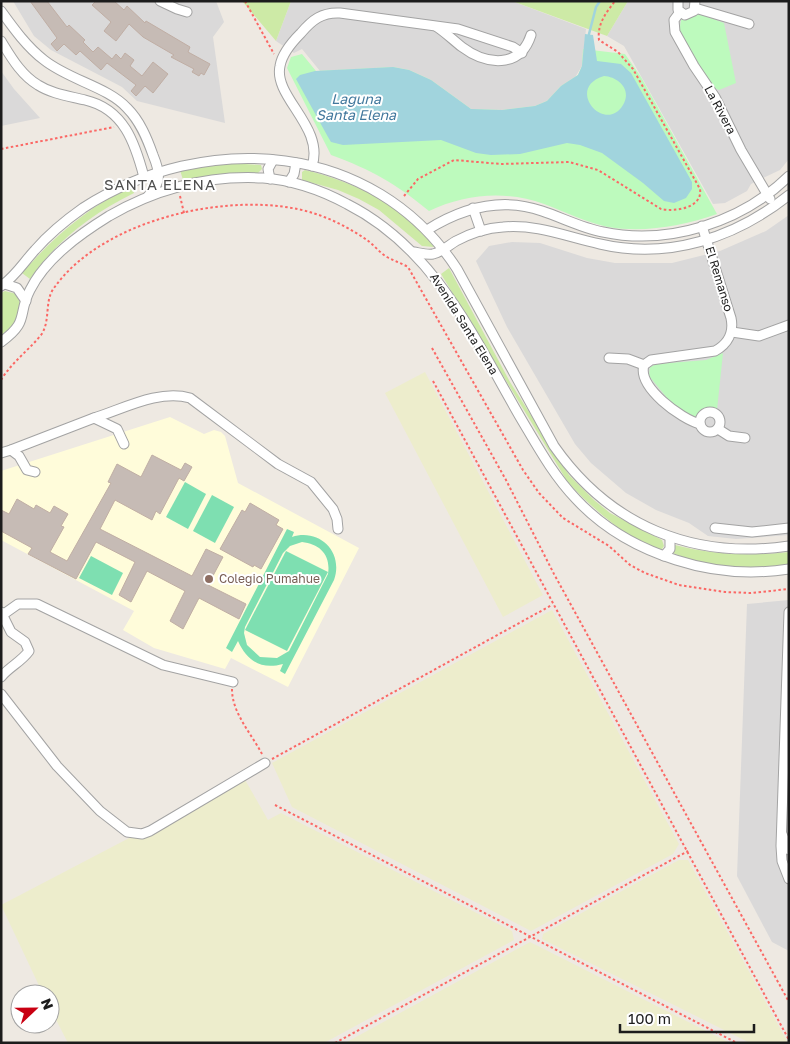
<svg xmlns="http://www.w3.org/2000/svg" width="790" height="1044" font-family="'Golos Text',sans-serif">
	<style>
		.residential { fill: #dad9d9 }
		.education { fill: #fffcda }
		.farmland { fill: #ededcc }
		.grass { fill: #cdeaa6 }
		.park { fill: #bdfabd }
		.pitch { fill: #7edfb1; fill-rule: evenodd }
		.water { fill: #a1d4dd; fill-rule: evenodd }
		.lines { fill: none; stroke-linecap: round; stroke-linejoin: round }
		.stream { stroke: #a1d4dd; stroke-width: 2.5 }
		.building { fill: #c6bbb5; stroke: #c0aea4 }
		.minor-casing { stroke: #a3a3a3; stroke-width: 11 }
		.path { stroke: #fb6865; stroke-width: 2; stroke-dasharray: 2.5 2.5; stroke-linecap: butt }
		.minor { stroke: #fff; stroke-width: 9 }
		.education-dot { fill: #8d6e63; stroke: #fff; stroke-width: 2 }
		.labels { text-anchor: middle; stroke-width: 4; stroke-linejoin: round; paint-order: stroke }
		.street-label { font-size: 12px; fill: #1c1c1c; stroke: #fff }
		.education-label { font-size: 12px; fill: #785e54; stroke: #fff; text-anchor: start }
		.water-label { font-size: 14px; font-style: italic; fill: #42789d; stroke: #fff }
		.quarter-label { font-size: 15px; letter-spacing: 1px; fill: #4f4f4f; stroke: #fff }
	</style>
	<rect width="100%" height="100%" fill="#eee9e2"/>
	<g class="residential">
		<polygon points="13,1 216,1 224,22 213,37 225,123 137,101 122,87 51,50 34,36"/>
		<polygon points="291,1 512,1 586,29 582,66 574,79 561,86 547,101 535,106 502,110 471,109 431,80 409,70 393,67 320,71 302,49 294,53 276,41"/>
		<polygon points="628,1 789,1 789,159 780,170 759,180 751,184 747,191 725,203 713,204 624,46 607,36"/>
		<polygon points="1,71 14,89 40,118 1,126"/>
		<polygon points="789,215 789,535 736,539 708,536 689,523 656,510 626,493 591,463 575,444 507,327 476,261 489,246 512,242 540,243 587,258 615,263 672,263 720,251 766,231"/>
		<polygon points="789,600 789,951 772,942 737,876 747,604"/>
	</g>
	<polygon class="education" points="170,417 204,434 214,430 221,432 225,436 238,483 359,548 288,687 231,658 225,669 154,648 123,630 134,611 1,540 1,471"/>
	<g class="farmland">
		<polygon points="425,372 543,595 503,617 385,393"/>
		<polygon points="552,610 679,844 673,854 531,931 292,807 272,763"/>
		<polygon points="244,778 268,820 281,813 512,931 514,940 324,1043 68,1043 50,1008 50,994 43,994 1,905"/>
		<polygon points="679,860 688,860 788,1043 750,1043 542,939 543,934"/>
		<polygon points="530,942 730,1043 345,1043"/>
	</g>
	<g class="grass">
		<polygon points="242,1 291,1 276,41"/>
		<polygon points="512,1 628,1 607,36"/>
		<polygon points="230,163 261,165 262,169 258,173 230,173 183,180 180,170"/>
		<path d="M 305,170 C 352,181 407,206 434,247 L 422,246 L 379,210 L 359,199 L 338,190 L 302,180 L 302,172 Z"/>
		<path d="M 132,187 L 134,193 C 93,213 56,241 30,279 L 22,273 C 53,238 88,206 132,187 Z"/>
		<path d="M 449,268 L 510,382 L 569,475 L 594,500 L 610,513 L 662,540 L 664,546 L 662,549 C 640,552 581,498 567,481 L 441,274 Z"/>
		<polygon points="5,291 17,294 21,306 13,326 1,335 1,293"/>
		<path d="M 675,545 C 714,555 749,556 789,552 L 789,564 C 751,570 708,569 673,553 L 672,550 Z"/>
	</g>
	<g class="park">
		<polygon points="700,14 724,23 736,83 719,90 714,88 679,33 681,20"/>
		<path d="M 583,49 L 625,54 L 641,77 L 717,214 C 683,226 644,233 608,227 C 586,222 565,212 544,204 C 506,190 465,194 429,211 C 395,183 372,170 331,155 L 287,68 L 291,57 L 302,54 L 316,71 L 393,67 L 409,70 L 431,80 L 471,109 L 502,110 L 535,106 L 547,101 L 561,86 L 578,75 L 582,66 Z"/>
		<polygon points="723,353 717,410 704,410 694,418 677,410 649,376 650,367 657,364 706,360"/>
	</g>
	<g class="pitch">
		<polygon points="185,482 206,494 188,529 166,517"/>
		<polygon points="212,495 234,507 215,543 193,531"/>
		<path d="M 287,529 L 294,532 L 292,537 C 319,528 344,552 334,580 L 285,674 L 280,671 L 283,664 C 261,670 247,661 238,641 L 232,652 L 226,648 ZM 302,542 C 320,544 331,555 328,574 L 289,651 L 277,658 L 260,657 L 247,645 L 244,633 L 245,627 L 283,553 L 290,546 Z"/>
		<polygon points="286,551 328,572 287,651 245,630"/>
		<polygon points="91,556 123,573 112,595 79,578"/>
	</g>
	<path class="water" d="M 585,34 L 593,35 L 597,61 L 621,64 L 631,73 L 692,182 L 692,189 L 686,198 L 674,203 L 664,201 L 643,183 L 602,153 L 580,145 L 567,143 L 520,154 L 491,155 L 476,153 L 441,140 L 343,145 L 331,142 L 328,137 L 296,79 L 300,75 L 315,71 L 393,67 L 409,70 L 431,80 L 471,109 L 502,110 L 535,106 L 547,101 L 561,86 L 578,75 L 582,66 ZM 604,76 C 619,77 632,90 623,105 C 605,135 564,88 604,76 Z"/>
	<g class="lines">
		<polyline class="stream" points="589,34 596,7 600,1"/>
	</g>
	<g class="building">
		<polygon points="30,1 47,1 67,27 69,25 85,40 83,42 93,52 98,47 112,59 116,54 121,59 125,53 134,60 130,66 142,76 153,62 168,74 153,93 145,86 136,96 131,91 136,85 107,63 101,70 80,51 76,55 64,44 57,51 51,44 57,38"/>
		<polygon points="96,1 114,1 124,10 127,6 145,23 146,21 190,47 188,52 210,64 204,75 201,73 199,76 192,72 194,69 171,57 174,55 143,37 129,24 116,41 104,31 111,22 92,5"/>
		<polygon points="152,455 181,470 185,463 192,467 184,481 179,478 160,514 156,511 152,520 115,500 100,529 192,576 206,549 223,557 208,585 246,604 239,619 199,598 183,629 170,621 185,591 147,571 131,602 119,595 135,562 96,542 76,579 28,554 32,548 1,531 1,510 9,514 17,499 34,509 36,505 50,513 54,506 68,514 61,526 64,527 50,552 67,561 111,483 108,482 117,464 141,477"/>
		<polygon points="250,503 279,520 276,525 283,529 261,569 254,565 253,567 220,549 242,510 245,512"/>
	</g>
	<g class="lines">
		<defs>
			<g id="minor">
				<polyline points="160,1 177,9 187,12"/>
				<polyline points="678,1 678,10 685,15 694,11 695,1"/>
				<polyline points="695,8 749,24"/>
				<path d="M 1,11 C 14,29 27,47 44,60 C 69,80 108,87 127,108 C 140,121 147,138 153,155 C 160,172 162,183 148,196"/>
				<polyline points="680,12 674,20 675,32 694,66 715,97 741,150 770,199"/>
				<path d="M 437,27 C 446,33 453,40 462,47 C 486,65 520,69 531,35"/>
				<path d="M 1,41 C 11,57 21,75 38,85 C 52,94 69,96 85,100 C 124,109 135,143 144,177"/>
				<path d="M 312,166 C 325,127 273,97 280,66 C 282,54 292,42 301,33 C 312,20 322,12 340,13 L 458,29 L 513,47 L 522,53"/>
				<polyline points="270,179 268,169 273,160"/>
				<polyline points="289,182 294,174 296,163"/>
				<polyline points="473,208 481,231"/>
				<path d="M 427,230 C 462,208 502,197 542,211 C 563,218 582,228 603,232 C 669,246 742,222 789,176"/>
				<path d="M 414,252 C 420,253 427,255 433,254 C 442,252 449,245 456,241 C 471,233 487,228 503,227 C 538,224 567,237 600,244 C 668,260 735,238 789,195"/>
				<polyline points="5,284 17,288 26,301"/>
				<path d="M 1,286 C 15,277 23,263 35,250 C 49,234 66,220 83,208 C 206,129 374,141 457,269 L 554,446 C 610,526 693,560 789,546"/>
				<polyline points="732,332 759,336 789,325"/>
				<path d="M 1,342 C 30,321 17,315 30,290 C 46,258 80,234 109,216 C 156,189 209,175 263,178 C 292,180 321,190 347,204 C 436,249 475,340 523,422 C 539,449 554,476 576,499 C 603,528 638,548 676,560 C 713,572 750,575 789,569"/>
				<polyline points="609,358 628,359 644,365"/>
				<circle cx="710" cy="422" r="10"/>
				<path d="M 94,418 C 123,409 159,389 190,398 L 278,464 L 311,482 L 333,509 L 337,519 L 338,529"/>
				<path d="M 700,424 C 681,419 637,387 644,365 L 651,360 L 715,351 C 728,344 734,332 731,318 L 702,226"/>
				<polyline points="718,429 729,436 745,438"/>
				<polyline points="11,450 94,418 117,429 124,444"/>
				<polyline points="1,453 11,450 19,456 27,470 35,472"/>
				<polyline points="715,528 752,532 789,528"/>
				<polyline points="664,556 670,549 670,537"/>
				<path d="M 1,612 L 11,632 L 25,642 L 29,651 C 21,662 9,667 1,677"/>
				<polyline points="789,612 781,846 782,861 789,879"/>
				<polyline points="1,616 18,604 37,604 163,665 233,682"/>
				<polyline points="1,694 57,766 100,811 127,832 142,834 150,831 265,763"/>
				<polyline points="782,834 789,850"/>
			</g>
		</defs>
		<use href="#minor" class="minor-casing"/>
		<g class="path">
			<polyline points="245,1 274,54"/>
			<polyline points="1,149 114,127"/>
			<polyline points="180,196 184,213"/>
			<path d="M 404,196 L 418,179 L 454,160 L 501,164 L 569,162 L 598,170 L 661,209 C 675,212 703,208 700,189 L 633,69 L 618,52 L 599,40 C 597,24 606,13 615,1"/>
			<polyline points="432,348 506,480 554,574 789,1002"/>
			<path d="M 1,380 C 12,362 28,351 41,335 C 51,321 44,301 54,288 C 103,218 235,189 313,213 C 332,219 351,229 367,240 C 374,245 380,253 387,257 C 394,261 401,263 408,267 L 523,470 L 539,493 L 563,518 L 609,546 L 630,565 L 645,573 L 679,585 L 725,592 L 751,593 L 789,589"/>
			<polyline points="433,381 789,1040"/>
			<path d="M 232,689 C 232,713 251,733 262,754"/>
			<polyline points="272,759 552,605"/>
			<polyline points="275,805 737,1043"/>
			<polyline points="335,1043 688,851"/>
		</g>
		<use href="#minor" class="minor"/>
	</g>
	<circle class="education-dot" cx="209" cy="579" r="5"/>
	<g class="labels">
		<g class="street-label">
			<text transform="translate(720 110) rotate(62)" y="4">La Rivera</text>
			<text transform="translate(719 279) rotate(73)" y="4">El Remanso</text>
			<text transform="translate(464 324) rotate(58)" y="4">Avenida Santa Elena</text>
		</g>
		<g class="education-label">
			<text x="219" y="583">Colegio Pumahue</text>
		</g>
		<g class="water-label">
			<text x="356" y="104">Laguna<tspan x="356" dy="16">Santa Elena</tspan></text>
		</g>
		<g class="quarter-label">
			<text x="160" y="190">SANTA ELENA</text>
		</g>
	</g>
	<rect width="790" height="1044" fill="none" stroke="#1c1c1c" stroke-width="5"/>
	<g transform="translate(35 1009) rotate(68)"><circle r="24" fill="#ffffff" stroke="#a4a4a4"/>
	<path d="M0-4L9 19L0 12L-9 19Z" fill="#c90012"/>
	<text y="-8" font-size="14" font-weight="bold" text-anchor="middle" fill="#1c1c1c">N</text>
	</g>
	<path d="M620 1024v8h134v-8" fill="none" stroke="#1c1c1c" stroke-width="2.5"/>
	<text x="628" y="1024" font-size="15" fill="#1c1c1c" stroke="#ffffff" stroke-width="4" paint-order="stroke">100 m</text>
</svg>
